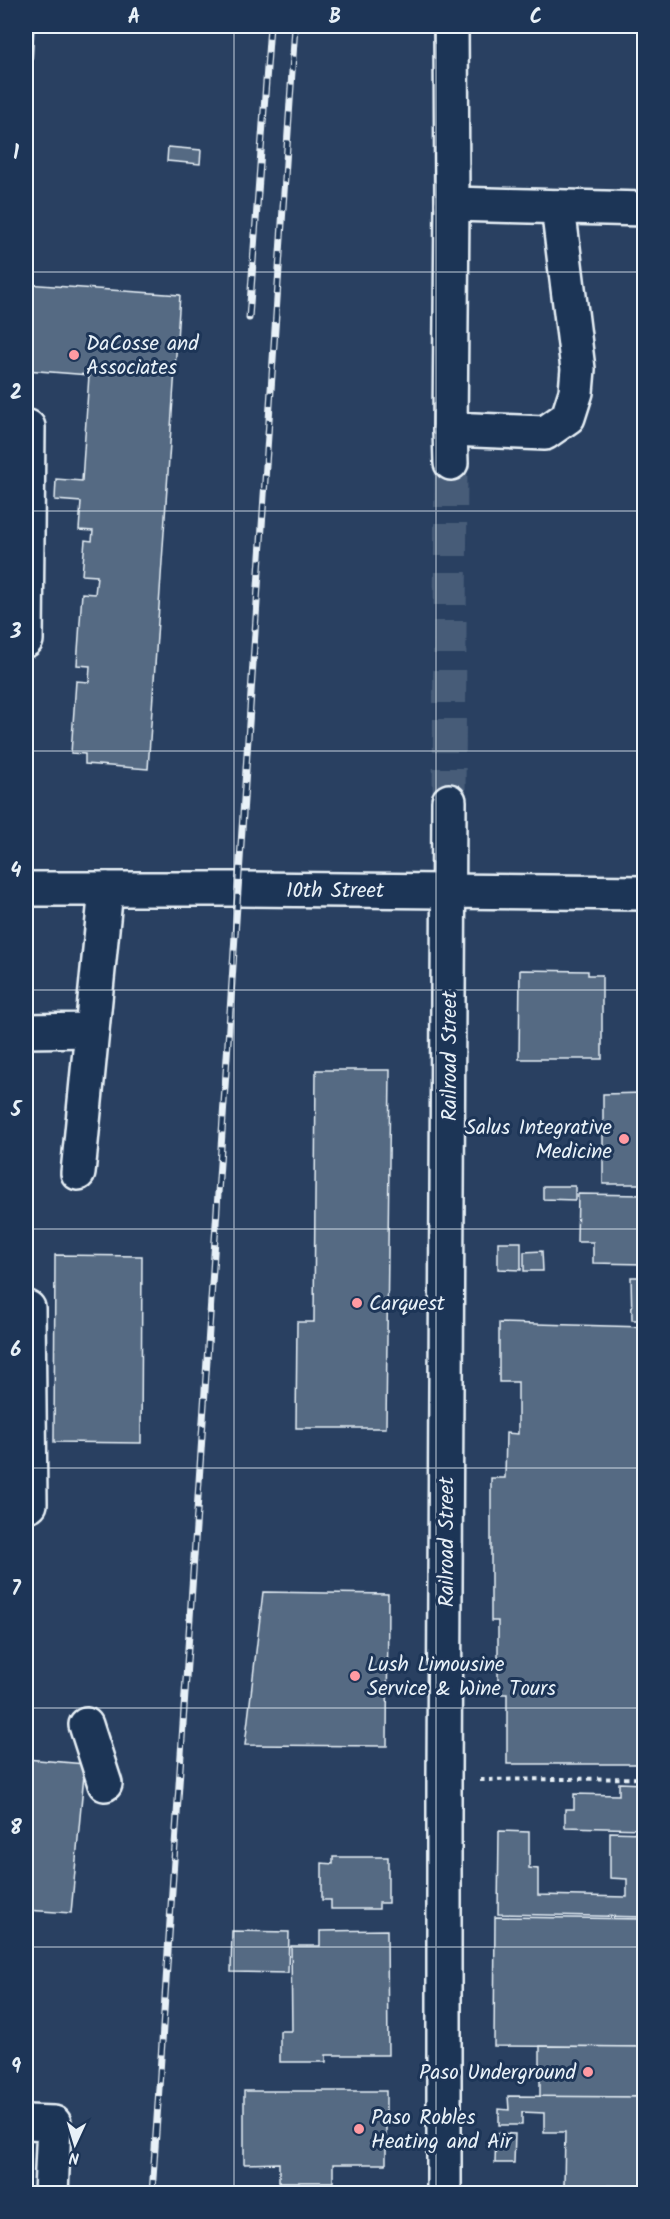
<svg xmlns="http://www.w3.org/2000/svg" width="670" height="2219" font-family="Kalam,sans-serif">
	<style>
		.building { fill: #556a83; stroke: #e8f1f8; stroke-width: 1.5 }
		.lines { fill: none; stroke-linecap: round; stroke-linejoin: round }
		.minor-tunnel { stroke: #465b78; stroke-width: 33; stroke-dasharray: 33 16; stroke-linecap: butt }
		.minor-casing { stroke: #e8f1f8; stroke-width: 38 }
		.path { stroke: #e8f1f8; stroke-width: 4; stroke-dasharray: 4.5 4.5; stroke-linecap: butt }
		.minor { stroke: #1d3557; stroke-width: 33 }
		.rail-casing { stroke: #e8f1f8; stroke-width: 7 }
		.rail { stroke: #1d3557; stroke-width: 4.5; stroke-dasharray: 14; stroke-linecap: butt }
		.grid { fill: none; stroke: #e8f1f8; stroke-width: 1.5; stroke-opacity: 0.55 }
		.poi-dot { fill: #ff9aa2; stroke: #1d3557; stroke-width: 2 }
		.labels { text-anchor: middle; stroke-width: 6; stroke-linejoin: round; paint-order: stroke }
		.poi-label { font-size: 21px; fill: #e8f1f8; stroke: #1d3557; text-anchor: start }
		.street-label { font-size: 21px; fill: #e8f1f8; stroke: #1d3557 }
		.neatline { fill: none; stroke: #e8f1f8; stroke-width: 2 }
		.grid-label { font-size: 20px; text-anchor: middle; font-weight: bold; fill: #e8f1f8 }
	</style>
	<rect width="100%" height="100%" fill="#294061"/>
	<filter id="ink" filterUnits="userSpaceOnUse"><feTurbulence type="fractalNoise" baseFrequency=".0167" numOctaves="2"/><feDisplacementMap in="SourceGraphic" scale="12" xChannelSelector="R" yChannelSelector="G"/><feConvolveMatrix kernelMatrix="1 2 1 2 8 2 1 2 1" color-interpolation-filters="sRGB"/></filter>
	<g filter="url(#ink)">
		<g class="building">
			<polygon points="26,26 34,26 32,64 26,64"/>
			<polygon points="168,147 201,150 200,164 167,161"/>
			<polygon points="26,284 180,295 148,769 85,764 85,754 71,753 76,681 89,682 90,666 77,665 82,593 95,594 97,576 82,575 85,540 92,541 93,531 79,530 81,502 55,500 56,479 82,481 89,375 26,370"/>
			<polygon points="520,970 588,971 588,975 602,975 602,1059 519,1059"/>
			<polygon points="316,1070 390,1070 386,1428 296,1428 297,1322 314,1322"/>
			<polygon points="644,1093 644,1184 603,1184 603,1094"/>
			<polygon points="26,1097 30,1097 29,1240 26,1240"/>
			<polygon points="543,1186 575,1186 575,1200 543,1199"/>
			<polygon points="578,1194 644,1195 644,1264 593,1263 593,1242 577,1242"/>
			<polygon points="498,1242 521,1242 521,1270 498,1269"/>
			<polygon points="542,1251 543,1271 524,1271 524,1252"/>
			<polygon points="55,1255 142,1256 141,1443 54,1442"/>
			<polygon points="631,1277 644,1277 644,1320 632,1320"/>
			<polygon points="499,1323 644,1327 644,1764 507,1764 507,1694 498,1694 498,1621 491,1621 491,1478 505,1478 506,1433 518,1434 518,1382 499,1382"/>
			<polygon points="263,1592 388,1594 387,1746 245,1745"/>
			<polygon points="26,1759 85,1764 71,1913 26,1910"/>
			<polygon points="619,1783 644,1784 644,1829 565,1827 565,1809 574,1809 574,1794 619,1795"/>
			<polygon points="499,1831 529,1832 529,1868 538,1869 538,1895 627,1897 627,1879 610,1878 610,1832 644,1833 644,1917 498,1914"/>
			<polygon points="333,1857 388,1857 388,1903 379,1903 379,1909 331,1909 331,1900 322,1900 322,1863 333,1864"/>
			<polygon points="495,1917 644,1919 644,2047 494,2046"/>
			<polygon points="387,1930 388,2055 326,2055 326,2062 280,2062 280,2031 292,2031 291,1946 320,1946 320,1931"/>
			<polygon points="232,1931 289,1932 288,1973 231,1972"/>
			<polygon points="540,2046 644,2047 644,2097 540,2097"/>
			<polygon points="244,2091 386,2091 386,2164 333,2164 333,2182 279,2182 279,2163 244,2164"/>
			<polygon points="508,2096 644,2097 644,2186 564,2185 565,2132 544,2132 544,2113 522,2112 522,2125 499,2125 499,2109 509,2110"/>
			<polygon points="496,2133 515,2134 514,2163 495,2163"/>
		</g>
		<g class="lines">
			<polyline class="minor-tunnel" points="449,801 451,463"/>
			<defs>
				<g id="minor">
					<polyline points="451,26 452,204 644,209"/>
					<polyline points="452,204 450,429 545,433 568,417 576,392 578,369 558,207"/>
					<polyline points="26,427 28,427 26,640"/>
					<polyline points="450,429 451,463"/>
					<polyline points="26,889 238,889 644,893"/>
					<polyline points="26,1031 92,1030 106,889"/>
					<polyline points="78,1173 92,1030"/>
					<polyline points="26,1308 28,1308 30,1504 26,1503"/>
					<polyline points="86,1725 105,1784"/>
					<polyline points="26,2122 54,2123 51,2194"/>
					<polyline points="444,2194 444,1780 449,801"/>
				</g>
			</defs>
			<use href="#minor" class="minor-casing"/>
			<polyline class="path" points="480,1780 644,1778"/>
			<use href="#minor" class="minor"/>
			<defs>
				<g id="rail">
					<polyline points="249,318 270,26"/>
					<polyline points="152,2194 295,26"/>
				</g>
			</defs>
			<use href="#rail" class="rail-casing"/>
			<use href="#rail" class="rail"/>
		</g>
	</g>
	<path class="grid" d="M 234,26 L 234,2194M 436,26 L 436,2194M 26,272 L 644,272M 26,511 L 644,511M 26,751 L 644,751M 26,990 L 644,990M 26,1229 L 644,1229M 26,1468 L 644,1468M 26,1708 L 644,1708M 26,1947 L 644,1947"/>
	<g class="poi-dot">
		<circle cx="74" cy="355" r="6"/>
		<circle cx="624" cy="1139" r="6"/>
		<circle cx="357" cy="1303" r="6"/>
		<circle cx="355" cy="1676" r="6"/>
		<circle cx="588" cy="2072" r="6"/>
		<circle cx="359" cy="2129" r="6"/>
	</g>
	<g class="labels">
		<g class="poi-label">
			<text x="86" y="350">DaCosse and<tspan x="86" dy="24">Associates</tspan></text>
			<text x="612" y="1134" text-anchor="end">Salus Integrative<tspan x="612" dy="24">Medicine</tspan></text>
			<text x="369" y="1310">Carquest</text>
			<text x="367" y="1671">Lush Limousine<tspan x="367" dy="24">Service &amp; Wine Tours</tspan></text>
			<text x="576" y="2079" text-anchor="end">Paso Underground</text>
			<text x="371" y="2124">Paso Robles<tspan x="371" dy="24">Heating and Air</tspan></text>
		</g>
		<g class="street-label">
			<text x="335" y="897">10th Street</text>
			<text transform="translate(449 1056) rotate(-90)" y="7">Railroad Street</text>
			<text transform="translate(446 1542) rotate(-90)" y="7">Railroad Street</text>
		</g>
	</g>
	<rect width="670" height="2219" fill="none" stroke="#1d3557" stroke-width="66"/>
	<g transform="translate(75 2144) rotate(184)" stroke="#1d3557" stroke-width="4.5" paint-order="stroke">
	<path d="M0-4.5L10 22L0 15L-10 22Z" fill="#e8f1f8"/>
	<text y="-9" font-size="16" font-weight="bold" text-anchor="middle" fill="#e8f1f8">N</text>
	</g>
	<rect x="33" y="33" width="604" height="2153" class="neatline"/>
	<g class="grid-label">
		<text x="134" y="23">A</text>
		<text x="335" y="23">B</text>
		<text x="536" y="23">C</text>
		<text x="16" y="159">1</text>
		<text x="16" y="399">2</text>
		<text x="16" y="638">3</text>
		<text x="16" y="877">4</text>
		<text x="16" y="1116">5</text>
		<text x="16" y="1356">6</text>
		<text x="16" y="1595">7</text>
		<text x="16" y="1834">8</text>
		<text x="16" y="2073">9</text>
	</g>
</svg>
